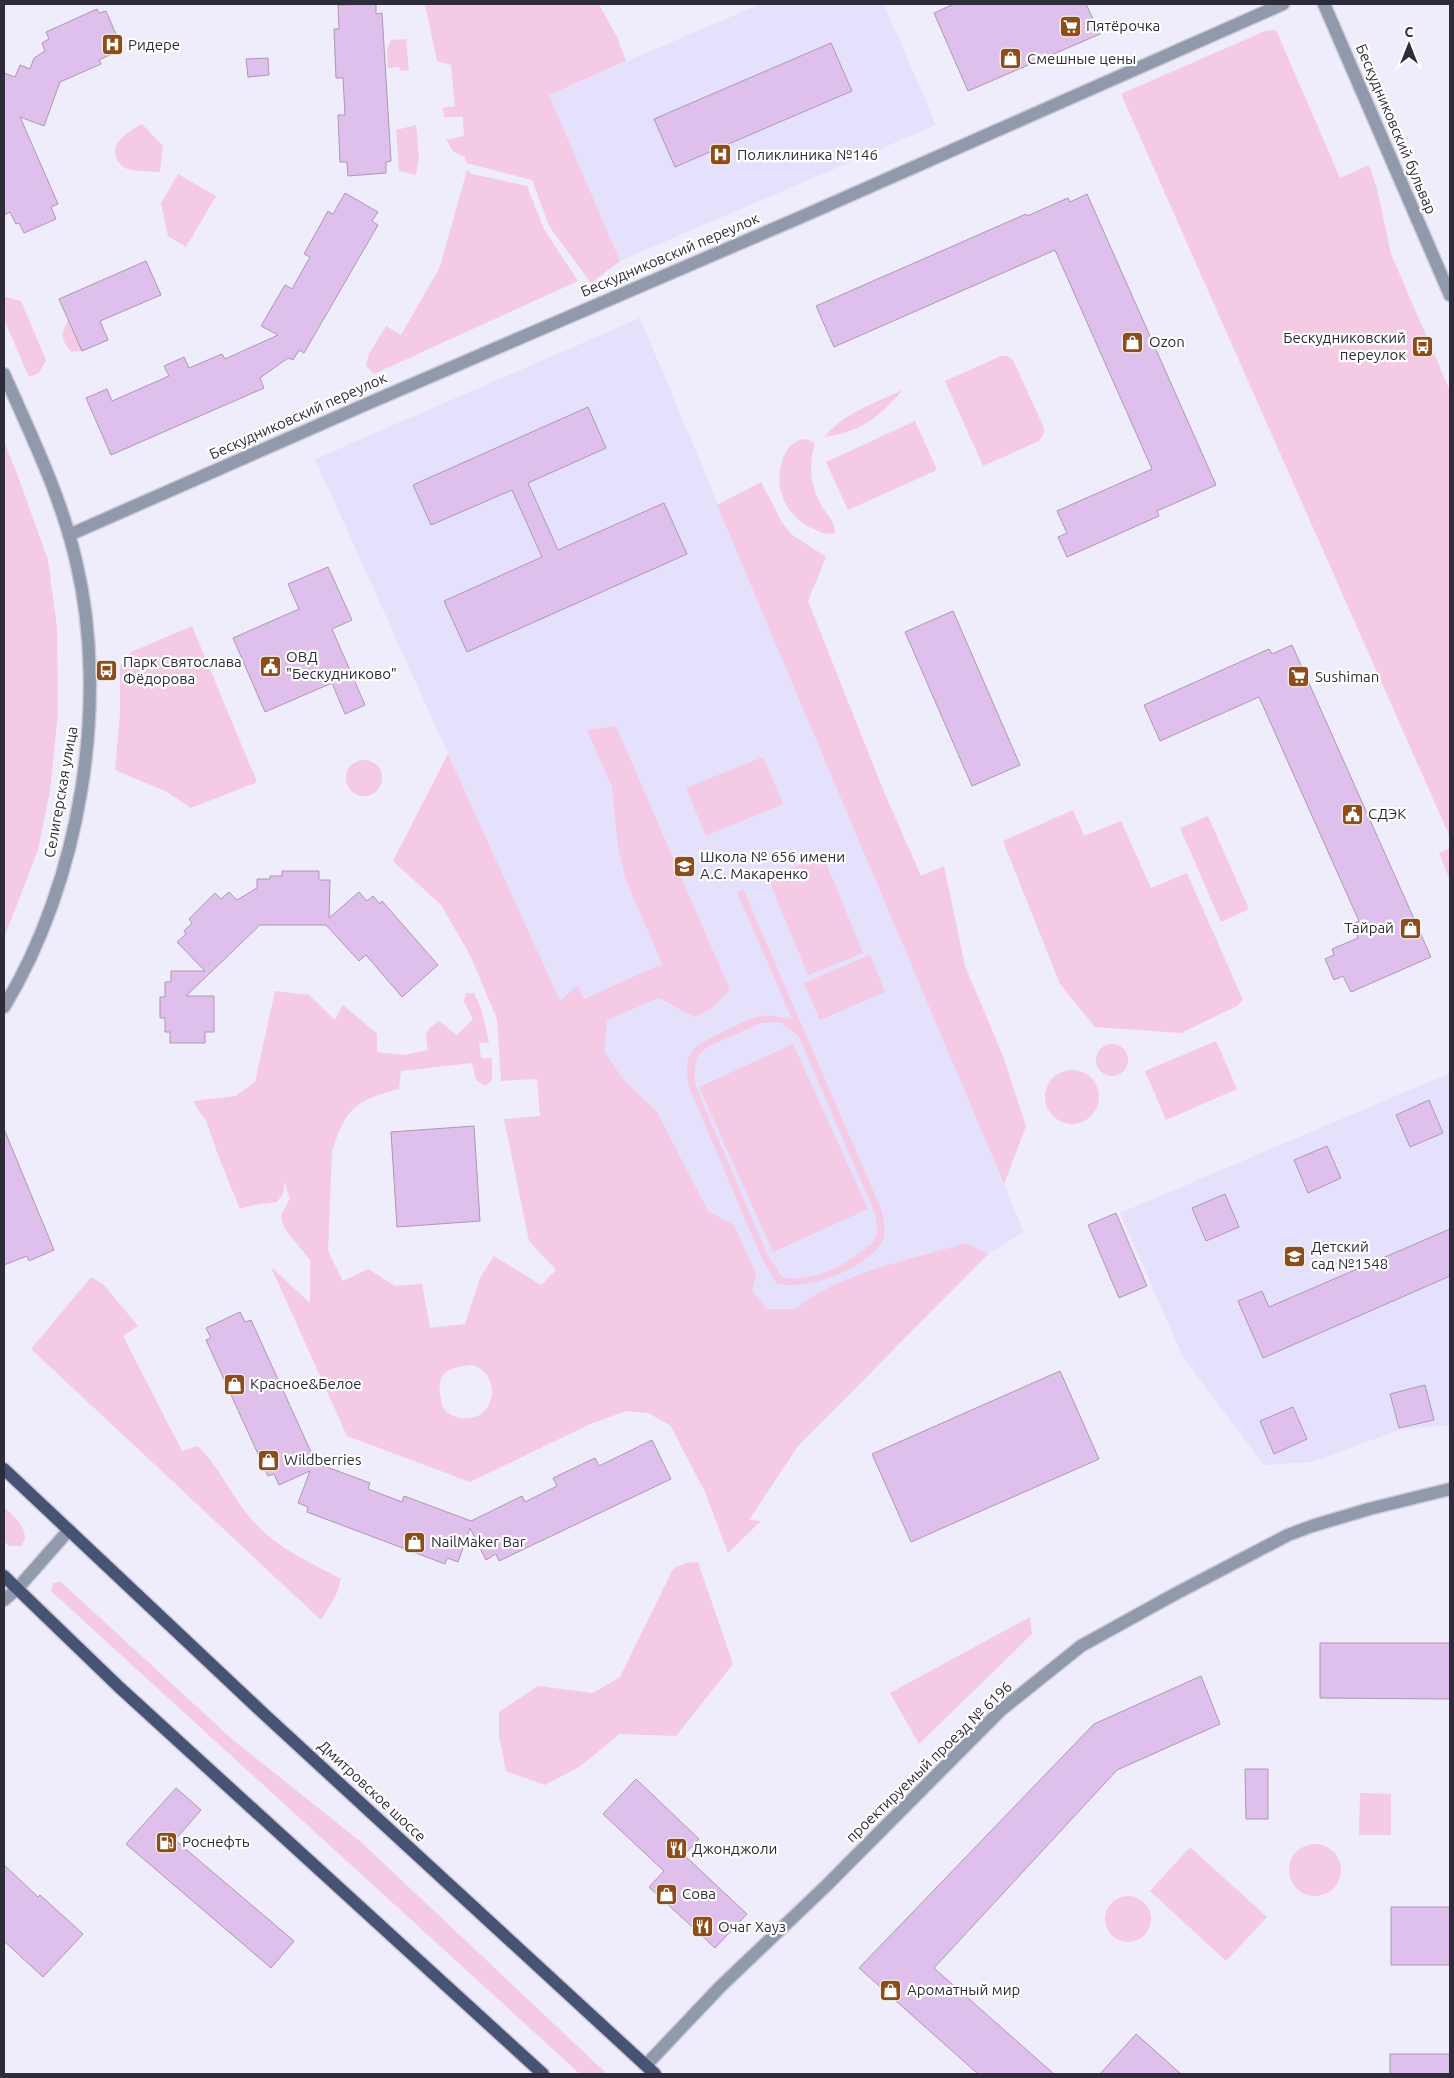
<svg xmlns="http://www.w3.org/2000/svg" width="1454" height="2078" font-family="Ubuntu,sans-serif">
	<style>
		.built { fill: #e5e1fc }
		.green { fill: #f4cae4; fill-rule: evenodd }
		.building { fill: #dfbfeb; stroke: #ad97b5 }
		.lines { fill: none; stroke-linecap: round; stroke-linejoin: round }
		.minor-casing { stroke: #ccc9d8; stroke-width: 15 }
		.major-casing { stroke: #ccc9d8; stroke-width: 15 }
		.minor { stroke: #9199ad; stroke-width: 12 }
		.major { stroke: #465375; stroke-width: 12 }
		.labels { text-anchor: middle; stroke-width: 4.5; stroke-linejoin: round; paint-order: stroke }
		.poi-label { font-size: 15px; fill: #2e2c3a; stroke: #fff; text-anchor: start }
		.street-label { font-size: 15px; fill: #2e2c3a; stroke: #fff }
	</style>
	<rect width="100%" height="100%" fill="#efecfb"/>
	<g class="built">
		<polygon points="760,4 884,4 936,125 620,261 549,95"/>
		<polygon points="640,318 1024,1232 988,1254 798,1446 588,1064 315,459"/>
		<polygon points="1450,1073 1450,1425 1399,1430 1312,1462 1264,1465 1183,1357 1120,1213"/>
	</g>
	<g class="green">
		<polygon points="425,4 599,4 617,37 626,61 549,95 620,261 591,283 549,226 532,180 466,163 465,157 454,152 446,140 464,136 463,117 444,117 443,108 455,106 451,65 437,61"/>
		<polygon points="1276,30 1340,178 1369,165 1377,189 1391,254 1450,391 1450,837 1121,94 1265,31"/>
		<polygon points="406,39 409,70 400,71 399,67 388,68 387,49 391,40"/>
		<path d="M 142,124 L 163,146 L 160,172 C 150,171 138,172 128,169 C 124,168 119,164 117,159 C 109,142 130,131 142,124 Z"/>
		<polygon points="416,125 419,157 416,175 399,171 396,130"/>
		<polygon points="467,170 472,174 527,186 544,229 578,281 374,374 366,366 369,354 386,326 401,335 440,267"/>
		<polygon points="178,174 216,196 186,247 168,236 161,203"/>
		<polygon points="6,297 21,301 46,360 39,373 29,377 4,319 4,299"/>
		<path d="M 68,320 L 82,351 L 72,352 C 60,340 61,334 68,320 Z"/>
		<polygon points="1001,356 1008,356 1013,360 1044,428 1043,435 1039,441 983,466 945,381"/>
		<path d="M 903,390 C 878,418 861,432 824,437 C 845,413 874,403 903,390 Z"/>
		<polygon points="915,421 937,470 848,510 826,462"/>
		<path d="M 802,439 L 809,440 L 815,444 C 808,464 811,487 821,505 C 826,514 836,522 835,533 C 828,535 822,533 816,530 C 788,519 773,491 782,461 C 786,450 791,443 802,439 Z"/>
		<polygon points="4,441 20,482 48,560 57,627 58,713 50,791 38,850 4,938"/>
		<polygon points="761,482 782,522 791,534 826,557 808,601 884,792 921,876 944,866 965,966 1003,1056 1026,1126 1004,1184 717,505"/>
		<polygon points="192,626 257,782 191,808 167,792 115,770 120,714 120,666 131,652"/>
		<path d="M 616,726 L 730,990 L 709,1010 L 695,1017 L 659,998 L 607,1020 L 604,1051 L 623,1079 L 657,1112 L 708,1211 L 734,1225 L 756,1274 L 752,1291 L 767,1309 L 796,1309 C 837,1273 914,1259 966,1243 L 988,1254 L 798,1446 L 749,1520 L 761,1521 L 728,1553 L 705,1492 L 670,1425 L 648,1413 L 626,1411 L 588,1425 L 470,1482 L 347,1436 L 271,1267 L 310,1303 L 310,1260 L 284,1228 L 281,1216 L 290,1198 L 284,1181 L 284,1192 L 277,1202 C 264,1204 252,1204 240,1209 L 218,1155 L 206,1120 L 203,1117 L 193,1101 L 236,1096 L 255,1082 L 275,991 L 309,995 L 335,1020 L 343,1005 L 377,1034 L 377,1052 L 403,1055 L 428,1050 C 425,1033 424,1031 439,1021 L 457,1035 L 473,1019 L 464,1001 L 466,993 L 474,993 L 481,1008 L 489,1042 L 479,1043 L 481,1058 L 492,1058 L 492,1080 L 485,1086 L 476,1080 L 472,1063 L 401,1071 L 399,1089 C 356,1100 345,1108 332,1152 L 328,1251 L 343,1281 L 368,1269 L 395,1286 L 422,1284 L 430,1328 L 465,1324 L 480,1278 L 494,1256 L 541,1285 L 556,1270 L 529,1241 L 504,1119 L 540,1116 L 537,1079 L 501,1081 L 497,1019 L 470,955 L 441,905 L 393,861 L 448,754 L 560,1001 L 578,985 L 584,999 L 662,964 L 625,878 L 618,846 L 612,787 L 587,730 ZM 472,1365 C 475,1366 480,1368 482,1370 C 496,1380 495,1404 481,1414 C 470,1422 445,1419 442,1404 C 435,1374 443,1368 472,1365 Z"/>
		<polygon points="763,757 783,804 706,836 686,788"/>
		<circle cx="364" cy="778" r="18"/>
		<polygon points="1073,810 1084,836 1121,821 1151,888 1187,873 1243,1000 1237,1006 1181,1033 1095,1027 1060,984 1003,841"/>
		<polygon points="1208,816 1249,909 1221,922 1180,828"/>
		<polygon points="1450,848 1450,881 1439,853"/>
		<polygon points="823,855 863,953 808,975 768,878"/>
		<path d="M 743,889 L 881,1209 C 884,1220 888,1235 879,1246 C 860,1271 808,1290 777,1284 L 762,1259 L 690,1089 C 687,1078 684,1062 692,1051 C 701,1041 748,1018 762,1016 C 773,1015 781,1017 792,1019 L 737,892 ZM 778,1022 L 788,1027 L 799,1037 L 874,1211 C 877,1220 880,1232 874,1241 C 872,1244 867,1247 865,1249 C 843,1266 810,1284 782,1277 L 768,1256 L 696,1087 L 694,1072 L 697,1057 L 707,1047 L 761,1023 Z"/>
		<polygon points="870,955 885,992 820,1020 804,983"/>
		<polygon points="1216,1041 1237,1089 1166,1120 1145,1071"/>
		<polygon points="793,1044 868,1209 773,1252 699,1087"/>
		<circle cx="1112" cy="1060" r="16"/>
		<circle cx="1072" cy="1097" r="27"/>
		<path d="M 91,1277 L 104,1285 L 138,1326 L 123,1336 L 182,1451 L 198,1446 C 220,1468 232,1497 252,1520 C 276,1548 310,1562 341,1579 L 336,1595 L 321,1620 L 31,1349 Z"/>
		<path d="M 4,1507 C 15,1518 25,1524 25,1540 L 21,1546 L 9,1546 L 4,1541 Z"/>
		<polygon points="698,1562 733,1664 676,1736 620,1734 579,1767 545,1785 506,1771 499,1736 499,1712 538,1686 593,1693 620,1677 673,1569 685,1563"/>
		<polygon points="57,1582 61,1582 233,1740 361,1842 607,2074 580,2074 51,1591 53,1583"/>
		<polygon points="1030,1617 1032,1634 919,1744 890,1693"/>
		<polygon points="1360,1793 1391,1794 1391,1835 1359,1835"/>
		<circle cx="1315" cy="1870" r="26"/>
		<polygon points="1190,1847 1267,1917 1226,1961 1150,1891"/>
		<circle cx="1128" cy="1919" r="23"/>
	</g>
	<g class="building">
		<polygon points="376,4 376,14 382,13 391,161 386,162 386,173 348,176 347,162 340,162 338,115 345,115 343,78 336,78 334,29 339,29 338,5"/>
		<polygon points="954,4 1086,4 1100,34 968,91 934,13"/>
		<polygon points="97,9 99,13 106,11 121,46 110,51 112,54 99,60 101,64 60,82 44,126 20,117 58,204 51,207 56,219 24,233 19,223 16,224 10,212 4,215 4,73 15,77 20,65 30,69 34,58 45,51 42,43 49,39 46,32"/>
		<polygon points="831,43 852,91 675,167 654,119"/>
		<polygon points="268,58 269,75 248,77 246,59"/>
		<polygon points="345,193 378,212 372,221 378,225 304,353 299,350 293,360 288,358 260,378 264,388 111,455 86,398 107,389 112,401 169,376 164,366 184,357 189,368 222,354 225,359 278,335 261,326 285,285 292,289 310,257 304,254 328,211 333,214"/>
		<polygon points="1087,194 1216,485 1157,511 1159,516 1067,557 1058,537 1067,533 1057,511 1152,469 1055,250 834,347 816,306 1026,214 1027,216 1068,198 1070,202"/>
		<polygon points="146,261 161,295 100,321 108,340 82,351 59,299"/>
		<polygon points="588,407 606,448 528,483 558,550 664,503 687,554 467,652 444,601 542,557 512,490 431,525 413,485"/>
		<polygon points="328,567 352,620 332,629 365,705 345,714 332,683 265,712 233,638 299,609 288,584"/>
		<polygon points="953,611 1020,765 972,786 905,632"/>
		<polygon points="1292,645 1431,957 1351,992 1343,976 1334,980 1325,959 1334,955 1332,949 1358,938 1352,924 1359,921 1259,697 1160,741 1144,705 1269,649 1272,654"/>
		<polygon points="282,871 319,871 319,880 330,880 329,918 359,892 367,901 373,896 380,904 382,901 438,965 402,997 366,955 359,961 326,925 260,925 186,996 214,996 214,1032 205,1032 205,1043 170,1043 170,1032 165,1032 165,1018 160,1018 160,997 165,997 165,982 171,982 171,971 205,971 177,942 186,934 184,931 192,923 189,919 215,893 221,899 229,892 237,900 257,888 257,879 270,879 270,876 282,876"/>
		<polygon points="1429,1100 1443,1133 1410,1147 1396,1115"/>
		<polygon points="474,1126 480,1221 397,1227 391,1132"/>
		<polygon points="4,1129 54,1250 29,1261 27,1256 4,1265"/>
		<polygon points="1327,1146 1341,1178 1308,1193 1294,1160"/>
		<polygon points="1225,1194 1239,1227 1206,1241 1192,1208"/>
		<polygon points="1116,1213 1147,1286 1119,1298 1088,1225"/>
		<polygon points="1450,1229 1450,1276 1263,1358 1238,1301 1262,1291 1269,1307"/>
		<polygon points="240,1312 245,1322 251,1320 316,1463 370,1483 368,1489 402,1502 404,1496 471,1521 522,1496 525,1502 557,1486 553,1478 595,1458 599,1466 652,1440 671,1479 499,1561 496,1554 486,1560 470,1528 458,1562 447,1558 445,1564 307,1512 308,1507 298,1503 310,1471 279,1485 274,1474 268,1476 206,1340 211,1338 206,1328"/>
		<polygon points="1060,1371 1099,1459 911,1542 872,1454"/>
		<polygon points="1425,1385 1434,1420 1399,1428 1390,1394"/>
		<polygon points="1293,1407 1307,1439 1274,1454 1260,1421"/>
		<polygon points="1320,1643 1450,1643 1450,1699 1320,1698"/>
		<polygon points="1201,1676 1220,1724 1117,1770 934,1968 1054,2074 978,2074 859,1968 1094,1724"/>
		<polygon points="1245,1769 1268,1769 1268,1819 1246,1819"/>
		<polygon points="636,1779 699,1839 684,1855 747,1914 715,1948 649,1887 664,1871 603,1814"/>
		<polygon points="176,1788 201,1810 175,1840 294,1941 271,1968 126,1844"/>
		<polygon points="4,1865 38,1897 40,1895 83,1934 43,1977 4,1941"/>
		<rect x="1391" y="1907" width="59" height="58"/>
		<polygon points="1136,2034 1181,2074 1100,2074"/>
		<rect x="1390" y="2054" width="60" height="20"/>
	</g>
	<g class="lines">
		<defs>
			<g id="minor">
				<polyline points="1324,4 1450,295"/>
				<path d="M 4,374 C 31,435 61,496 76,561 C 110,703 80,882 4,1007"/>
				<polyline points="69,535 362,406 808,214 1283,4"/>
				<polyline points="4,1600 17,1589 69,1530"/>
				<polyline points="646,2065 720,1987 826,1886 1001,1710 1081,1646 1175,1594 1288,1535 1312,1526 1369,1509 1450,1489"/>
			</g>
			<g id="major">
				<polyline points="4,1469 264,1714 655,2074"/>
				<polyline points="4,1576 119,1687 543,2074"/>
			</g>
		</defs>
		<use href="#minor" class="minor-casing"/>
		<use href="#major" class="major-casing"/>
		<use href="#minor" class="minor"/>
		<use href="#major" class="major"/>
	</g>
	<defs>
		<symbol id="supermarket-square" viewBox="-11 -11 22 22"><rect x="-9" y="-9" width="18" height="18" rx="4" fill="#8e4c19" stroke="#fff"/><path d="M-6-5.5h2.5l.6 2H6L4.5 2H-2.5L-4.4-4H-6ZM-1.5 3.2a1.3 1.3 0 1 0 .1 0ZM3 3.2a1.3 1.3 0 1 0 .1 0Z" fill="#fff"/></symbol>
		<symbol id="hospital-square" viewBox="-11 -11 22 22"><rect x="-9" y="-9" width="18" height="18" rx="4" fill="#8e4c19" stroke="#fff"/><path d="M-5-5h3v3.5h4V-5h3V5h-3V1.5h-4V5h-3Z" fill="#fff"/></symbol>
		<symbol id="shop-square" viewBox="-11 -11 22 22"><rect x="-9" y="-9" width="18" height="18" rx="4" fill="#8e4c19" stroke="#fff"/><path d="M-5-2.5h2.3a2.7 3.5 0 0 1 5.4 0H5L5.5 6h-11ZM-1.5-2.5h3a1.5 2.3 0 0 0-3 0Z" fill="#fff"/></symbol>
		<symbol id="bus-square" viewBox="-11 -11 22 22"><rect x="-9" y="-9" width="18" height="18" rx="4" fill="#8e4c19" stroke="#fff"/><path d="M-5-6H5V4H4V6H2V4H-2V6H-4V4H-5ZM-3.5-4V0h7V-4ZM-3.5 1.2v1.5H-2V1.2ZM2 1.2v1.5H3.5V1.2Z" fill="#fff"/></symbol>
		<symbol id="civic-square" viewBox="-11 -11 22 22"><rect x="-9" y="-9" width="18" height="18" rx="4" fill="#8e4c19" stroke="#fff"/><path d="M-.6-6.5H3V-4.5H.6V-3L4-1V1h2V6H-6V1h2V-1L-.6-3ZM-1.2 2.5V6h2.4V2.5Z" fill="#fff"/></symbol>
		<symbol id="school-square" viewBox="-11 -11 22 22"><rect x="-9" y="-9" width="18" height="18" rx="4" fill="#8e4c19" stroke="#fff"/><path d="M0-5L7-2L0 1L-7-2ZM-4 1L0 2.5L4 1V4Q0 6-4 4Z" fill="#fff"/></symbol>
		<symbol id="fuel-square" viewBox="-11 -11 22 22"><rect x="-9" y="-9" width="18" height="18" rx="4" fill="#8e4c19" stroke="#fff"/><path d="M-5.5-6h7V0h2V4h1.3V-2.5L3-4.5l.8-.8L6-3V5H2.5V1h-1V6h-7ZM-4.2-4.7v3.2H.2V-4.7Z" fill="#fff"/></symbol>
		<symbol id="restaurant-square" viewBox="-11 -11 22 22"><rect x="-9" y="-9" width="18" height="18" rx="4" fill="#8e4c19" stroke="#fff"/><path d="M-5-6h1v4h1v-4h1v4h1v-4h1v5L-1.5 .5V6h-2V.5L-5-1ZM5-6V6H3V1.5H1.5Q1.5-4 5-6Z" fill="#fff"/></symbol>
	</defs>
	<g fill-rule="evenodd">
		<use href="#supermarket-square" x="1058" y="14" width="25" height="25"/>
		<use href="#hospital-square" x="100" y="32" width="25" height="25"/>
		<use href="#shop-square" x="998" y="46" width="25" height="25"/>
		<use href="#hospital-square" x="708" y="142" width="25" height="25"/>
		<use href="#shop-square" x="1120" y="330" width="25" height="25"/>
		<use href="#bus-square" x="1410" y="334" width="25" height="25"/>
		<use href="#civic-square" x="258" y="654" width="25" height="25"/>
		<use href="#bus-square" x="94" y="658" width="25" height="25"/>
		<use href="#supermarket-square" x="1286" y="664" width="25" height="25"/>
		<use href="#civic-square" x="1340" y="802" width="25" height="25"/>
		<use href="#school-square" x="672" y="854" width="25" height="25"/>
		<use href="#shop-square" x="1398" y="916" width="25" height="25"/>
		<use href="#school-square" x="1282" y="1244" width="25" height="25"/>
		<use href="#shop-square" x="222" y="1372" width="25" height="25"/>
		<use href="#shop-square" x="256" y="1448" width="25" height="25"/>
		<use href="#shop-square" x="402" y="1530" width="25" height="25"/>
		<use href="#fuel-square" x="154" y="1830" width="25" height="25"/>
		<use href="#restaurant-square" x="664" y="1836" width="25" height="25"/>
		<use href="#shop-square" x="654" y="1882" width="25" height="25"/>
		<use href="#restaurant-square" x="690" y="1914" width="25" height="25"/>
		<use href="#shop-square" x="878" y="1978" width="25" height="25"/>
	</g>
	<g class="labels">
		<g class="poi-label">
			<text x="1086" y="31">Пятёрочка</text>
			<text x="128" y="50">Ридере</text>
			<text x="1027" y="64">Смешные цены</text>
			<text x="737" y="160">Поликлиника №146</text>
			<text x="1406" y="343" text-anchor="end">Бескудниковский<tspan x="1406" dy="17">переулок</tspan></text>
			<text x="1149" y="347">Ozon</text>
			<text x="286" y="662">ОВД<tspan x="286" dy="17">"Бескудниково"</tspan></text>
			<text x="123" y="667">Парк Святослава<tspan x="123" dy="17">Фёдорова</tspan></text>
			<text x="1315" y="682">Sushiman</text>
			<text x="1368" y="819">СДЭК</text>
			<text x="700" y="862">Школа № 656 имени<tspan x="700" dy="17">А.С. Макаренко</tspan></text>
			<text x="1394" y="933" text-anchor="end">Тайрай</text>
			<text x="1311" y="1252">Детский<tspan x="1311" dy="17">сад №1548</tspan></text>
			<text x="250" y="1389">Красное&amp;Белое</text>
			<text x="284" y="1465">Wildberries</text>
			<text x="431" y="1547">NailMaker Bar</text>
			<text x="182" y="1847">Роснефть</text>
			<text x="692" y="1854">Джонджоли</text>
			<text x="682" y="1899">Сова</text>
			<text x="718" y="1932">Очаг Хауз</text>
			<text x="907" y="1995">Ароматный мир</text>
		</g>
		<g class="street-label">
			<text transform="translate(1396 129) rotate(67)" y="5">Бескудниковский бульвар</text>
			<text transform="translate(670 255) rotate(-23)" y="5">Бескудниковский переулок</text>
			<text transform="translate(298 416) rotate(-24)" y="5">Бескудниковский переулок</text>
			<text transform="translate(61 792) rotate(-80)" y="5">Селигерская улица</text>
			<text transform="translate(929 1762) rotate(-44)" y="5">проектируемый проезд № 6196</text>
			<text transform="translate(372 1791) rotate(43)" y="5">Дмитровское шоссе</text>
		</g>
	</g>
	<rect width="1454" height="2078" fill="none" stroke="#2e2c3a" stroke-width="10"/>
	<g transform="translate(1409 45)" stroke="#ffffff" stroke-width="4" paint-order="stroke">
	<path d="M0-4L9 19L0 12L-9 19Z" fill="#2e2c3a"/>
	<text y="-8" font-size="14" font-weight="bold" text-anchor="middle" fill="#2e2c3a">С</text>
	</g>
</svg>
